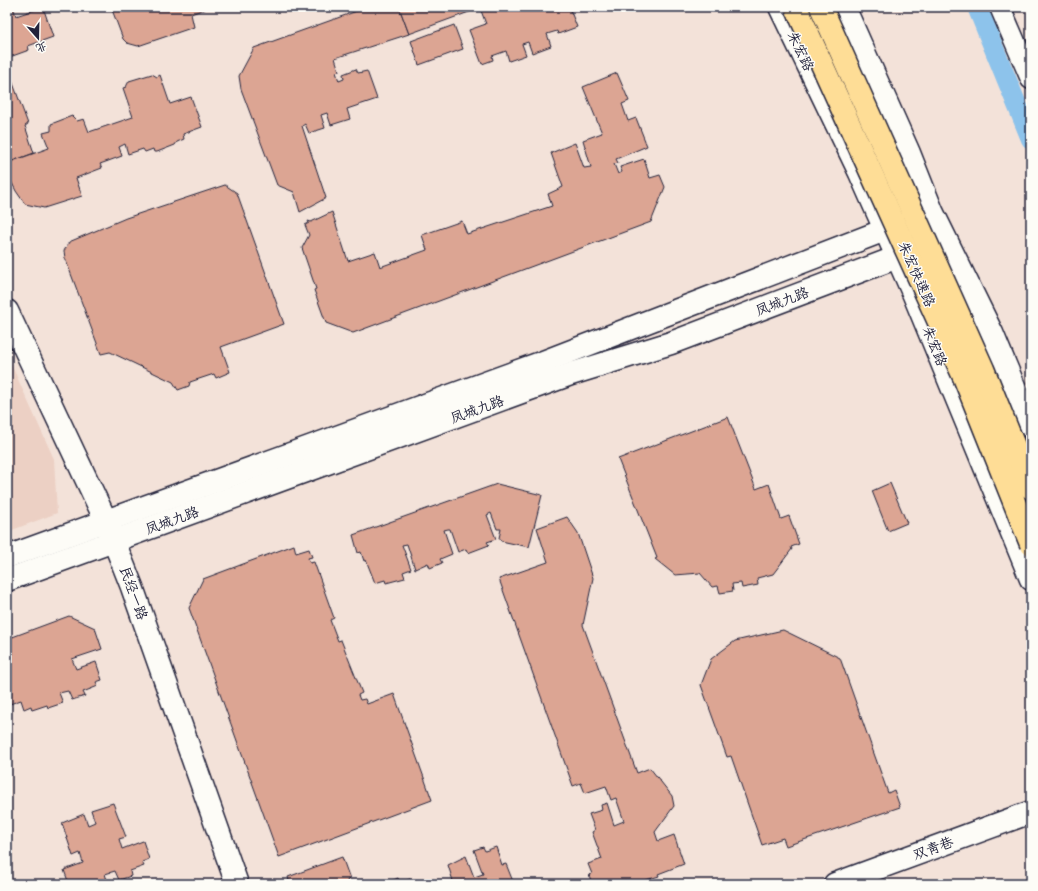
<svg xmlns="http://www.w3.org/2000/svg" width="1038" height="891" font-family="Pangolin,'LXGW WenKai TC',sans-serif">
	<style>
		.built { fill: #ecd0c4 }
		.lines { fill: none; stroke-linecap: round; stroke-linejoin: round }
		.canal { stroke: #8dc3eb; stroke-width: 20 }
		.building { fill: #dca593; stroke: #22223b }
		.minor-casing { stroke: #22223b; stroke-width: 23 }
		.tertiary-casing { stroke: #22223b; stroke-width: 25 }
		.secondary-casing { stroke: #22223b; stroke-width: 25 }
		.minor { stroke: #fdfcf7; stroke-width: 20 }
		.tertiary { stroke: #fdfcf7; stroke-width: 22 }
		.secondary { stroke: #fdfcf7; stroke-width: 22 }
		.trunk-bridge-casing { stroke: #22223b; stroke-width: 25; stroke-linecap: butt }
		.trunk-bridge { stroke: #fedd96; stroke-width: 22 }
		.labels { text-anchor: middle; stroke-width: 3; stroke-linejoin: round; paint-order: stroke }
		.street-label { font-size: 14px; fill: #22223b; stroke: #fdfcf7 }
	</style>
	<rect width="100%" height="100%" fill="#f3e2d9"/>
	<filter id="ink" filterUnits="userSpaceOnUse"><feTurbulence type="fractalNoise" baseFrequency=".025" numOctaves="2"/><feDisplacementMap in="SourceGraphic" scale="8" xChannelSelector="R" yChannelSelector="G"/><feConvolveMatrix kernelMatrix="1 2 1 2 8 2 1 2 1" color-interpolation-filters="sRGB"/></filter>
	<g filter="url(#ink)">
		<polygon class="built" points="7,355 54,459 57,513 7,532"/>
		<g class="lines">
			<polyline class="canal" points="977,7 1031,139"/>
		</g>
		<g class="building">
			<polygon points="7,7 13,7 16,16 43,7 53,37 28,46 29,50 7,58"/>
			<polygon points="111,7 210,7 191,14 194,27 138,46 127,43 123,39"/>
			<polygon points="227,7 245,7 241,9"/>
			<polygon points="368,7 399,7 409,34 335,58 339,71 336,72 339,81 344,79 343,74 356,69 358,73 367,71 377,99 347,109 350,119 331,125 327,113 321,115 325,128 309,133 305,124 302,126 326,198 300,212 294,192 277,185 241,89 239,76 254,48"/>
			<polygon points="399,7 539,7 540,10 544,7 569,7 577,27 558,34 557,31 547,34 551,46 532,53 528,42 522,44 526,55 509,61 506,51 492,56 493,60 482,64 469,30 486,24 480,8 409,34"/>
			<polygon points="454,25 463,49 419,65 411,41"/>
			<polygon points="7,67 28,124 25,126 34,153 7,163"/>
			<polygon points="617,73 629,101 622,104 628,121 636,118 647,146 616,159 618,163 614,164 618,174 622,172 620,167 644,159 650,178 660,175 665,187 651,222 353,333 326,323 314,290 316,289 302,248 309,235 305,225 309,223 308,221 311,222 332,212 348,261 375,252 380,267 427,250 422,235 462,221 467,234 552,206 548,194 563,187 551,153 575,143 584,168 591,167 583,140 602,133 583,87"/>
			<polygon points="152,74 157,77 160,75 170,104 191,97 202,127 183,134 184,139 177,142 175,145 157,152 154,152 153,149 145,152 143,149 128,154 125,144 119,147 122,156 100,164 102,168 76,178 82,196 44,208 25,204 16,191 7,173 7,163 49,148 43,133 51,131 51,124 64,119 72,116 77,121 84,119 89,132 133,117 123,88 126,87 129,81"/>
			<polygon points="225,185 237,193 284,324 221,347 230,372 216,378 214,374 190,382 189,386 178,390 173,382 110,352 101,354 65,258 64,251 69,242 126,218"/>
			<polygon points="728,417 756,489 769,484 781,519 789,516 799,544 791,547 792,549 773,574 757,578 758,585 742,588 741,583 732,584 733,591 720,593 718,586 712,587 700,573 675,575 655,559 657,558 618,459"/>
			<polygon points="890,483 907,523 888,531 872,491"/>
			<polygon points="497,484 542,495 529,547 501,541 499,538 501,529 497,529 491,513 487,515 496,539 487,542 489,545 468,553 466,549 458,552 450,529 448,529 444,530 452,554 440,559 442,563 430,568 428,563 415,569 407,544 402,545 411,569 403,572 405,578 386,583 385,580 375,583 366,560 364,561 361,552 358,553 353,535"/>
			<polygon points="567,517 578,533 593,578 583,625 637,773 650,768 672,796 674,806 655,832 658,841 674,835 684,864 658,874 659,876 633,884 592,884 589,875 592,874 588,864 602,859 592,832 595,830 589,814 602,810 601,805 607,803 614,825 624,821 616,798 611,800 606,786 585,793 581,783 573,786 499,579 548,562 537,528"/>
			<polygon points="294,545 296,553 309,549 312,557 308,558 310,563 314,562 334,618 330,620 338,641 341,640 362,693 358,695 360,700 365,699 367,704 394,694 432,800 279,857 189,608 203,579"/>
			<polygon points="69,616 95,628 102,649 72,659 76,669 96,662 102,680 96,682 98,686 83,692 85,696 72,700 68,691 59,693 63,703 48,708 47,705 32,710 31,706 24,709 21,700 7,705 7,639"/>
			<polygon points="783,630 840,658 888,793 894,790 900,807 786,846 783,838 762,845 731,756 727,757 701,685 711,659 735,641"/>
			<polygon points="113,803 126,837 119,839 122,849 143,841 149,859 142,862 144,866 130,871 131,876 119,880 115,871 105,874 108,883 107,884 69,884 64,870 83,863 80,853 73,856 62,823 84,814 88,825 95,822 91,810"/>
			<polygon points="483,847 485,851 496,847 502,865 506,864 514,884 451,884 450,882 453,881 448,865 466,856 474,877 483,874 474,850"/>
			<polygon points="342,857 350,879 347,880 349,884 290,884 288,877"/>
			<polygon points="398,878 400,883 410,879 412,884 390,884 389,882"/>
		</g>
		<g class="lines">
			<defs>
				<polyline id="minor" points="1000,7 1031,79"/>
				<g id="tertiary">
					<polyline points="7,311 106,521 132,587 237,884"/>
					<polyline points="7,557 543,362 903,223"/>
					<polyline points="7,580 571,374 671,343 916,250"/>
					<polyline points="835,884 1031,812"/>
				</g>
				<g id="secondary">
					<polyline points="780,7 860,173 914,295 1031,579"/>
					<polyline points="844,7 909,153 932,211 992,333 1031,427"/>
				</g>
			</defs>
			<use href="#minor" class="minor-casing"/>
			<use href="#tertiary" class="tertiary-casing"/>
			<use href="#secondary" class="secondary-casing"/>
			<use href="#minor" class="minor"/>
			<use href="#tertiary" class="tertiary"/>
			<use href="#secondary" class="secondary"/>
			<defs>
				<g id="trunk-bridge">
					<polyline points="796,7 964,377 1031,544"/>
					<polyline points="821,7 983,369 1031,488"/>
				</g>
			</defs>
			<use href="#trunk-bridge" class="trunk-bridge-casing"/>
			<use href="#trunk-bridge" class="trunk-bridge"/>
		</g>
	</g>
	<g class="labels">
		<g class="street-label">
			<text transform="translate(801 51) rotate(64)" y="5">朱宏路</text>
			<text transform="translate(917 274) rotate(66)" y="5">朱宏快速路</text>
			<text transform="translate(782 301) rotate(-21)" y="5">凤城九路</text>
			<text transform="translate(935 346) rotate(68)" y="5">朱宏路</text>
			<text transform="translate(477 409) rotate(-20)" y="5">凤城九路</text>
			<text transform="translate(172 520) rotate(-20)" y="5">凤城九路</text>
			<text transform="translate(134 593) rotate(70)" y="5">民经一路</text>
			<text transform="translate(933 848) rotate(-20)" y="5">双青巷</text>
		</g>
	</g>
	<rect width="1038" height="891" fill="none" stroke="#fdfcf7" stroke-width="24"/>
	<rect x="12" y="12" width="1014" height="867" fill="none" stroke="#22223b" stroke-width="1.5" filter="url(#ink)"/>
	<g transform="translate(38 38) rotate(160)" stroke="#fdfcf7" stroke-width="3" paint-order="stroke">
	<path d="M0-3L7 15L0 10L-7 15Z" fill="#22223b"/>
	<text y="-6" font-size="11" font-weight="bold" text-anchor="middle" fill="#22223b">北</text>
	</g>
</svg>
